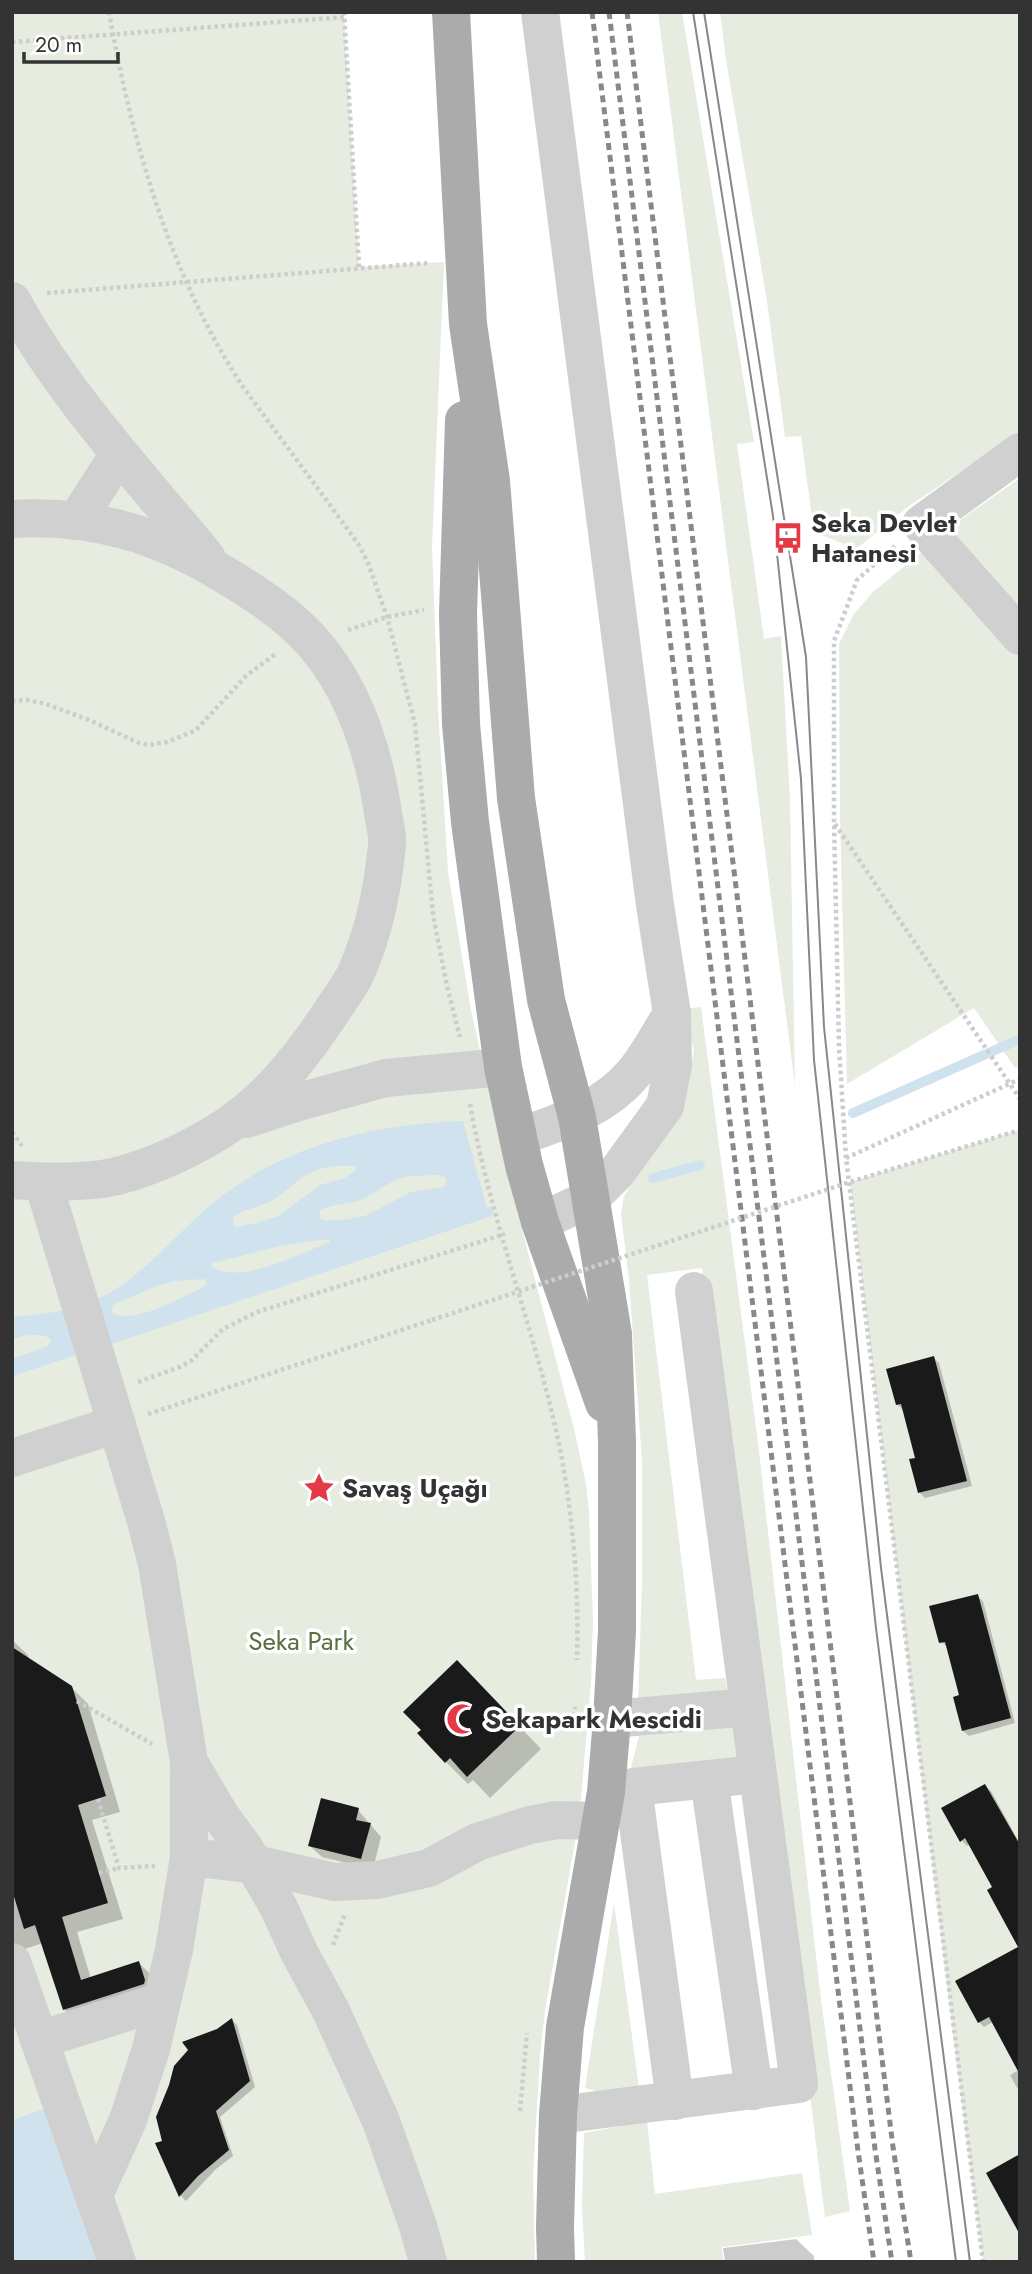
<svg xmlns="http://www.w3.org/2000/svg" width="1032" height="2274" font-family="Jost,sans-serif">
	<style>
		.green { fill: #e6ecdf }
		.water { fill: #cfe2ee; fill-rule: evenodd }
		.shadow { fill: #0003 }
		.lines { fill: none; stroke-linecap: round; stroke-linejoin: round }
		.stream { stroke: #cfe2ee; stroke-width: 10 }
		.building { fill: #1a1a1a }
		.path { stroke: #cdcdcd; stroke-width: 4.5; stroke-dasharray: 3.5 3.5; stroke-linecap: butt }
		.minor { stroke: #d0d0d0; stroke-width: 38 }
		.major { stroke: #ababab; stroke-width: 38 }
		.tram { stroke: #888; stroke-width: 2 }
		.rail { stroke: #888; stroke-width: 5; stroke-dasharray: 7 5; stroke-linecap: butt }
		.path-bridge { stroke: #cdcdcd; stroke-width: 4.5; stroke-dasharray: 3.5 3.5; stroke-linecap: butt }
		.labels { text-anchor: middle; stroke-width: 7; stroke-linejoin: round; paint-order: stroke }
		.poi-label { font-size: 26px; font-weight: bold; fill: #333; stroke: #fff; text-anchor: start }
		.park-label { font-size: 26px; fill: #56703f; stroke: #fff }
	</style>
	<rect width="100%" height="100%" fill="#fff"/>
	<g class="green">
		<polygon points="12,12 344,12 359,267 444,262 432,546 438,708 448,871 470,1005 504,1160 575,1433 586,1484 589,1511 593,1622 591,1683 579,1820 545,2010 540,2056 533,2174 535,2262 97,2262 46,2109 12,2120"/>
		<polygon points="658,12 682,12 754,442 737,444 764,639 781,636 790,800 795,1086"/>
		<polygon points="720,12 1020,12 1020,432 909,506 856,549 814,532 801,436 785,437 767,301 726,60"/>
		<polygon points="1020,478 1020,619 943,532"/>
		<polygon points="928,547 1020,652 1020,1067 1015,1068 974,1008 847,1084 840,819 839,644 854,614 873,592"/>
		<polygon points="701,1007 758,1443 821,2000 850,2211 825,2217 773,1795 702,1268 647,1275 696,1680 725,1678 729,1697 638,1704 642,1582 642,1460 629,1280 621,1214 624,1196 671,1124 687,1088 694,1050 684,1009"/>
		<polygon points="1020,1130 1020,2262 983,2262 954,2042 850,1182"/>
		<polygon points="733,1723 747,1760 630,1772 639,1736"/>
		<polygon points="614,1903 639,2088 597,2091 585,2088"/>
		<polygon points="647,2121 655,2194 802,2173 812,2235 722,2247 723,2262 585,2262 582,2206 584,2133"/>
	</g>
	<g class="water">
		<path d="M 463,1121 L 488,1212 L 12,1371 L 12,1359 L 48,1346 L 51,1342 L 50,1338 C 37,1333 25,1335 12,1339 L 12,1317 C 40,1314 70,1312 96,1300 C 146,1277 179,1228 223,1195 C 293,1143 377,1124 463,1121 ZM 332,1166 L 355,1166 L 356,1170 L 345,1178 L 320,1185 L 278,1216 L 257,1223 L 237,1227 L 233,1225 L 233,1217 C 243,1209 257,1208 269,1202 C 296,1187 297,1173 332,1166 ZM 440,1175 L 445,1177 L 447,1181 L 444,1187 L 411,1192 L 365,1216 L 344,1220 L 323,1220 L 319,1217 L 320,1210 C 331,1204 345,1205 357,1201 C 372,1196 382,1186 396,1180 C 410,1174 425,1176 440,1175 ZM 329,1239 L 330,1242 C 305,1252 235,1287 211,1266 L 213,1263 L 284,1245 ZM 204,1279 L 207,1283 L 202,1288 C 176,1299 143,1321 114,1315 L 111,1311 L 113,1305 L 159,1285 L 176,1281 Z"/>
		<polygon points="46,2108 97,2262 12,2262 12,2120"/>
	</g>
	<g class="shadow">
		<polygon points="934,1358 939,1363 972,1486 925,1498 920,1493 918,1459 903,1410 897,1404"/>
		<polygon points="977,1596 983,1601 1015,1723 969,1736 963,1731 961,1697 948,1647 941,1642"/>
		<polygon points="12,1640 28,1655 29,1660 71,1687 88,1704 120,1812 92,1820 123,1919 77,1932 91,1979 139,1963 155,1979 160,1996 80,2024 64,2009 43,1943 12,1953"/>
		<polygon points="480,1685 541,1749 490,1798 473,1780 468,1784 446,1762"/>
		<polygon points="985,1786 991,1791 1020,1844 1020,1920 995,1888 970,1844 967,1846 961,1840"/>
		<polygon points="358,1810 381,1837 373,1869 322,1857 310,1846"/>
		<polygon points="1020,1954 1020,2093 1010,2075 1019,2070 993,2022 984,2027 979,2022"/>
		<polygon points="232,2020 237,2025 255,2087 220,2117 233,2156 216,2169 186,2201 181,2196 158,2144 164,2142 218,2031"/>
		<polygon points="796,2239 814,2256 814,2262 725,2262 723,2248"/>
	</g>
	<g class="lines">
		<g class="stream">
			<polyline points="853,1113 1020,1039"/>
			<polyline points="653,1178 700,1165"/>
			<polyline points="110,1339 488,1212"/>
			<polyline points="12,1371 72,1351"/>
		</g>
	</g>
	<g class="building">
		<polygon points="934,1356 967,1481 918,1493 909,1459 915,1458 901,1404 896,1405 886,1369"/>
		<polygon points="978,1594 1011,1718 962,1731 953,1697 959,1695 945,1642 939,1643 929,1606"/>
		<polygon points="12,1647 72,1686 106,1796 78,1805 108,1903 62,1917 81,1980 139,1961 145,1980 144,1984 63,2010 35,1925 24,1929 12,1890"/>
		<polygon points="457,1660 520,1726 467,1777 450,1758 445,1763 417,1733 421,1730 403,1712"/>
		<polygon points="985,1784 1020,1845 1020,2075 989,2017 978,2023 955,1981 1018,1947 987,1890 992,1887 965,1838 960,1842 941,1808"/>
		<polygon points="321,1798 359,1808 356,1820 371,1823 361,1859 308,1846"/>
		<polygon points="232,2018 250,2081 216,2111 229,2150 198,2176 179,2197 155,2143 162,2141 156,2117 169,2085 174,2066 188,2050 182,2042 217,2029"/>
		<polygon points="1020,2154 1020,2235 986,2173"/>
	</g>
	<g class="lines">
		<g class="path">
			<path d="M 109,12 C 132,142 170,276 243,387 L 327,501 L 359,545 L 368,563 L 387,617 L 415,724 L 433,915 L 447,986 L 460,1037"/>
			<polyline points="344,12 359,267"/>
			<polyline points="12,42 345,17"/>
			<polyline points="47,293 429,263"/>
			<polyline points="895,546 857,580 834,641 834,822 839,1047 846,1158 983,2262"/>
			<polyline points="348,630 387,617 424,610"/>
			<polyline points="12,701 28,700 46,704 89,720 139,743 149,745 167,742 196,730 247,675 277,653"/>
			<polyline points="835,824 1020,1099"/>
			<path d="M 470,1104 C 491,1225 539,1339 562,1459 C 574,1526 579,1593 577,1660"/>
			<polyline points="12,1132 22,1146"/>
			<polyline points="846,1158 1020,1079"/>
			<polyline points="138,1382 180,1367 192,1360 223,1329 257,1312 505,1234"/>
			<polyline points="148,1414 432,1320"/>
			<polyline points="77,1701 152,1744"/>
			<polyline points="573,1730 575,1707"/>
			<polyline points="98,1799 119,1868 155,1866"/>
			<polyline points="99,1873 119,1868"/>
			<polyline points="333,1945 345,1914"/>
			<polyline points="520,2111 527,2033"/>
		</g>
		<g class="minor">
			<polyline points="540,12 655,905 672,1014 673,1065 665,1106 617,1172 591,1198 540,1222"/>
			<path d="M 12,301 C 64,396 139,475 207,558"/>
			<polyline points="1020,452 921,524 1020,636"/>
			<path d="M 12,519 C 91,514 158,534 225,575 C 255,593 286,613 310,639 C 352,685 372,745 382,806 C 383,818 388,832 387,845 C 383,887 373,936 355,975 C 349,987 341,997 334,1008 C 301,1058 264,1106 211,1136 C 181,1154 136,1174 102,1179 C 72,1183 42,1182 12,1180"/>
			<polyline points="76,521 119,454"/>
			<polyline points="246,1119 302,1101 386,1078 503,1067"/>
			<path d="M 518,1137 C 560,1122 602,1110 633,1074 C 648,1056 659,1034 672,1014"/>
			<polyline points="43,1182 146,1521 157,1564 189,1762 189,1857 174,1950 151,2049 128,2120 94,2195"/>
			<polyline points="12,1458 117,1424"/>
			<polyline points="612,1719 749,1707"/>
			<polyline points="190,1764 220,1815 245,1849 279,1908 300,1954 331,2011 381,2121 418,2226 428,2262"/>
			<polyline points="709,1779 754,2091"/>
			<polyline points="189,1857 260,1865 334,1882 377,1880 429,1868 477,1842 530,1825 557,1820 600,1821"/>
			<polyline points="12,1962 117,2262"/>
			<polyline points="39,2040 162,2001"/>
			<polyline points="675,2101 633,1787 757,1774"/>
			<polyline points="558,2115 799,2084 694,1291"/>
		</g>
		<g class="major">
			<polyline points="451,12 468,324 491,481 516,798 546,1000 577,1117 613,1334 617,1441 617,1631 612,1719 606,1792 565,2027 558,2115 555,2227 556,2262"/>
			<polyline points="464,420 458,614 461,724 470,822 503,1067 524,1165 540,1222 604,1403"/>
		</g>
		<g class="tram">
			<polyline points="693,12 773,516 801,779 814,1060 876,1628 956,2262"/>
			<polyline points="704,12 806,657 824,1027 881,1568 970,2262"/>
		</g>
		<g class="rail">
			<polyline points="592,12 858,2151 874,2262"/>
			<polyline points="609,12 875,2149 892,2262"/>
			<polyline points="627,12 893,2147 911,2262"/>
		</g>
		<polyline class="path-bridge" points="432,1320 850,1182 1020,1130"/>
	</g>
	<defs>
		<symbol id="bus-bare" viewBox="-9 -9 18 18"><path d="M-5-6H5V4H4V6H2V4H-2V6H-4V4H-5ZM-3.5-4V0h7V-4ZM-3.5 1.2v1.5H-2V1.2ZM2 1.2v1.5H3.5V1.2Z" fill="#e63946" stroke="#fff" stroke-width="2.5" paint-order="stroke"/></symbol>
		<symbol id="sight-bare" viewBox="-9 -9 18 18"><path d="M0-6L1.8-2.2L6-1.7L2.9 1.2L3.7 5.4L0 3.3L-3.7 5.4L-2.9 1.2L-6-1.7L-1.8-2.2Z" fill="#e63946" stroke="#fff" stroke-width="2.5" paint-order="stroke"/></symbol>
		<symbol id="mosque-bare" viewBox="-9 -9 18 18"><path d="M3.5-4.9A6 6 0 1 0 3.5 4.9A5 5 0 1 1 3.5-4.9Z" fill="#e63946" stroke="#fff" stroke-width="2.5" paint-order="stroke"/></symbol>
	</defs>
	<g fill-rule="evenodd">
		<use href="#bus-bare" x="766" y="516" width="44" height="44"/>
		<use href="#sight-bare" x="297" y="1466" width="44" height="44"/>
		<use href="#mosque-bare" x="440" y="1697" width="44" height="44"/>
	</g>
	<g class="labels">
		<g class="poi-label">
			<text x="811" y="532">Seka Devlet<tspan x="811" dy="30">Hatanesi</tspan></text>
			<text x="342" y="1497">Savaş Uçağı</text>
			<text x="485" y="1728">Sekapark Mescidi</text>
		</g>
		<g class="park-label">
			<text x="301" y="1650">Seka Park</text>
		</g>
	</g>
	<rect width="1032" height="2274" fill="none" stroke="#333333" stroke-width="28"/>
	<path d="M24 52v10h94v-10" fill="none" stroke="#333333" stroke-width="3.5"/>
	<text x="35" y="52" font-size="21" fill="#333333" stroke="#ffffff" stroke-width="5" paint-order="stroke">20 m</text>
</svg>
